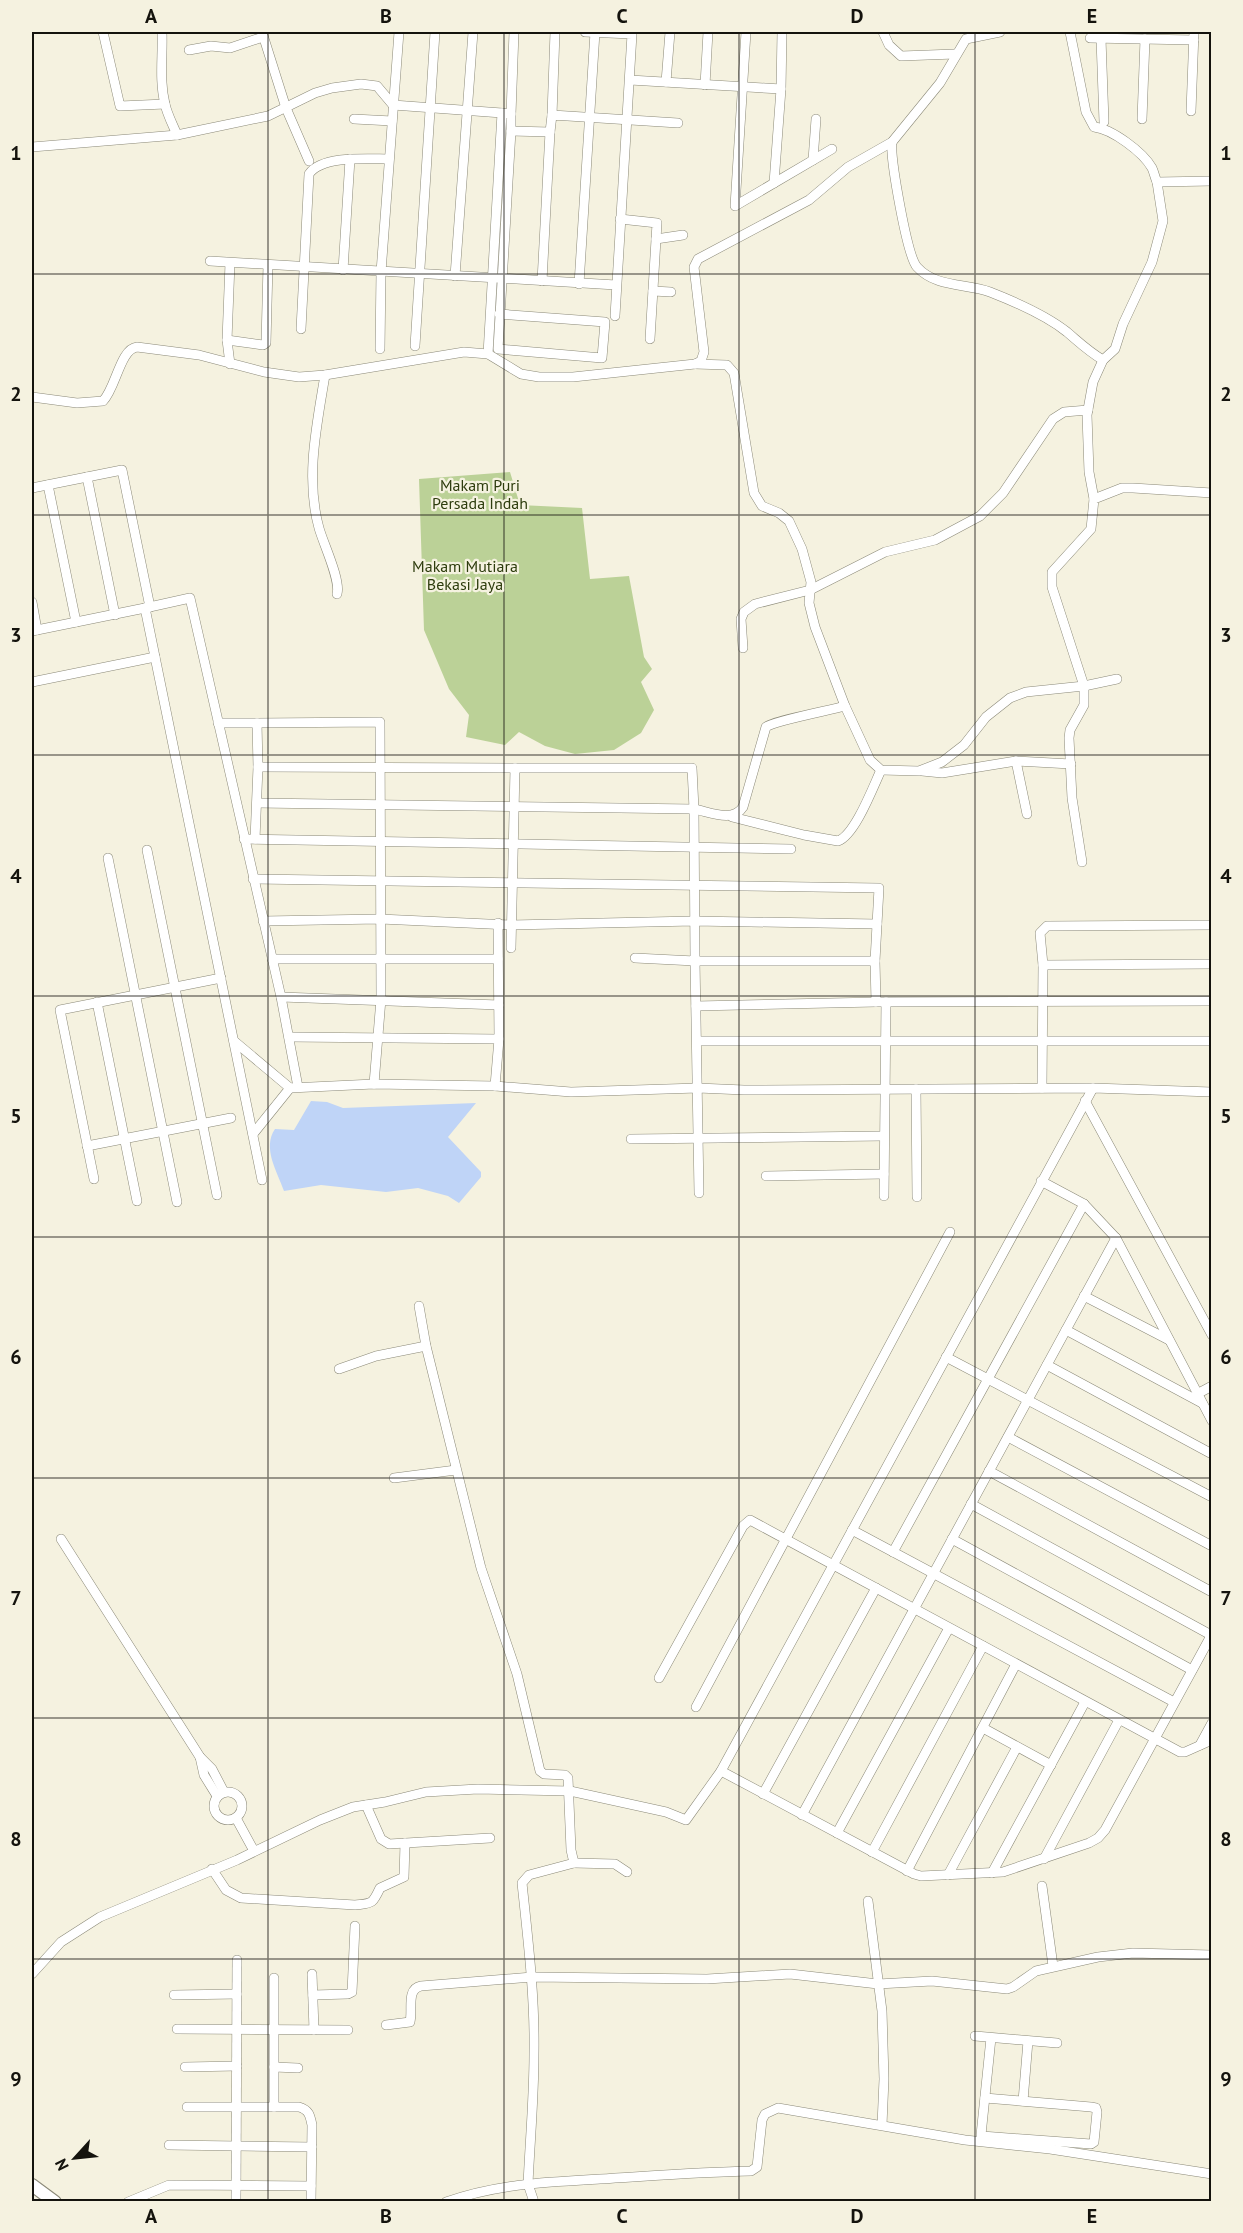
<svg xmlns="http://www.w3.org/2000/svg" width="1243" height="2233" font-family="'PT Sans',sans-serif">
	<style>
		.green { fill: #bbd197 }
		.water { fill: #bfd4f7 }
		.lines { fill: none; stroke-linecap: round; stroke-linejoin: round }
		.minor-casing { stroke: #8b8978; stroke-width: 10 }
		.tertiary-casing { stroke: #8b8978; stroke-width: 14 }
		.minor { stroke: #fff; stroke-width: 9 }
		.tertiary { stroke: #fff; stroke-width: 12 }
		.grid { fill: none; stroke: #14130d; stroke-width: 1.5; stroke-opacity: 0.55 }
		.labels { text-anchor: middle; stroke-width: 4.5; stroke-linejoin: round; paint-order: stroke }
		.park-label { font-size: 16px; fill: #2d3c0d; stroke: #f5f2e0 }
		.neatline { fill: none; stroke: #14130d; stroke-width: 2 }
		.grid-label { font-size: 20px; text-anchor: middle; font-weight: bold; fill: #14130d }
	</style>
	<rect width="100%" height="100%" fill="#f5f2e0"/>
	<polygon class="green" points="510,472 520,505 582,508 590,579 629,576 644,657 652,669 641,682 654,710 641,733 614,750 575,754 545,746 519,732 505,745 466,737 469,715 449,689 424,630 419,479"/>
	<path class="water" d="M 311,1101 L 327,1102 L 343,1108 L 476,1103 L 448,1137 L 481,1172 L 481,1177 L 459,1203 L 448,1196 L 418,1188 L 386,1192 L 321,1185 L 284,1191 C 277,1171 262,1148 275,1129 L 294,1130 Z"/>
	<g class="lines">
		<defs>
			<g id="minor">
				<polyline points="103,32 120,106 165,104"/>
				<path d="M 162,32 C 163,56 159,80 165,104 C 167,114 173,125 177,135"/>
				<polyline points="262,32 286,108 309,161"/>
				<polyline points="585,32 632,34 615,316"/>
				<polyline points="746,32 735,206 832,149"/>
				<polyline points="883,32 889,45 901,56 955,54"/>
				<path d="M 1070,32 L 1086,112 L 1094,127 C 1112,129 1143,152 1152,168 C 1154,172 1155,178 1157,182 L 1212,181"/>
				<polyline points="1090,38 1194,40"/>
				<polyline points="1101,39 1104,122"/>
				<polyline points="189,50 211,46 230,48 263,37"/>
				<polyline points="630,80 781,89"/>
				<polyline points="666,82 670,32"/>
				<polyline points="705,85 708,32"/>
				<polyline points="1191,111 1194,32"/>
				<polyline points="502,113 511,114 511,131 550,132 552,115 678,123"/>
				<polyline points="511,114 514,32"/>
				<polyline points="552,115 555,32"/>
				<polyline points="354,119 392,121"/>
				<polyline points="1142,119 1145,39"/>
				<path d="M 892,142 C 890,158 907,256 917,267 C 936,288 966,283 990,292 C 1013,301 1047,316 1067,332 C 1080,343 1088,351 1103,360"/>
				<polyline points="32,147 177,135 268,116 315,93 332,88 361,84 377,86 393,105 502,113 488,354"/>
				<polyline points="813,160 816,119"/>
				<polyline points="774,183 781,89 782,32"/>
				<polyline points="620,219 657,223 650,339"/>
				<polyline points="656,239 683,235"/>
				<polyline points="210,261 616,285"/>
				<polyline points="343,270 350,159"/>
				<polyline points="455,276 473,32"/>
				<polyline points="542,281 550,132"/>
				<polyline points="579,284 595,32"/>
				<polyline points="653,291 671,292"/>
				<polyline points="499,314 605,322 602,358 498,349 511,131"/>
				<path d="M 301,329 L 309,174 C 322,155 369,159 389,159"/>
				<polyline points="227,340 263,345 266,343 268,265"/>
				<polyline points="415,346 435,32"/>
				<polyline points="380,349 381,272 399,32"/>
				<polyline points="230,364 227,340 230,263"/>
				<polyline points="695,364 727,365 734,373 754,493 762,506 779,513 789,521 802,549 811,582 809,603 815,627 845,706 870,760 881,770 919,771 942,762 964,745 986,717 1010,698 1026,692 1084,686 1117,679"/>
				<path d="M 325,375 C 317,424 305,478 319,528 C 323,543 341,580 337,594"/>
				<path d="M 32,397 L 77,403 L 103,401 C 116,388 120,349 137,347 L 199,355 L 264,372 L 299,377 L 325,375 L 464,352 L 488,354 L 521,374 L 539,377 L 573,377 L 695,364 L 701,361 L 704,352 L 694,267 L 698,259 L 809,200 L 848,167 L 892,142 L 940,83 L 966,39 L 1000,32"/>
				<polyline points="87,477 115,615"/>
				<polyline points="48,485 76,622"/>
				<polyline points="32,488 122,470 150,607"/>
				<polyline points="1094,499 1089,472 1087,415 1093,382 1103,360 1115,349 1123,324 1152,262 1163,221 1157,182"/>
				<polyline points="32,602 37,630"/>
				<polyline points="145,608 190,598 281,997 298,1087"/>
				<polyline points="32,631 145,608 262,1180"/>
				<polyline points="743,648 741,619 744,612 755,604 810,590 885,552 935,540 980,516 1003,493 1053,419 1064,412 1088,410"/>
				<polyline points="32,682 155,657"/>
				<polyline points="218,723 257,723"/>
				<polyline points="1016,761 1027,814"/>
				<polyline points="258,767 515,768"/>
				<polyline points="922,771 942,773 1016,761 1071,764"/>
				<path d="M 257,803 L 694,809 C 710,812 733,823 743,807 L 766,727 C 773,721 831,710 845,706"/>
				<path d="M 732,817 L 804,835 L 838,841 C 855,835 873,787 881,770"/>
				<polyline points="244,839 791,849"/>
				<polyline points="255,839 258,767 257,723 380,722 381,999 374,1084"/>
				<polyline points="147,850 217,1195"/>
				<polyline points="108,858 177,1202"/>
				<polyline points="1082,862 1072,798 1069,738 1070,730 1084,705 1084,686 1052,587 1052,572 1091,529 1094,499 1122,488 1133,488 1212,493"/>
				<polyline points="253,879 879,888 875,961 876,1002"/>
				<polyline points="263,921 380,919 511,925 694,921 877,924"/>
				<polyline points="511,948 515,768 692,768 694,809 695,961 635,958"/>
				<polyline points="272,959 498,959"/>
				<polyline points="1043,965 1212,964"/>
				<polyline points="281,997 499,1005"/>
				<polyline points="97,1002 137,1201"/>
				<polyline points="696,1006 876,1002 1212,1001"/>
				<polyline points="289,1037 499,1039"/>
				<polyline points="234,1041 290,1088 253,1134"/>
				<polyline points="697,1041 1212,1041"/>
				<polyline points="495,1086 499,1039 498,923"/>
				<polyline points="290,1088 374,1084 495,1086 571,1092 698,1088 744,1090 1093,1088 1212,1092"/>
				<polyline points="1042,1088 1043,965 1040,933 1047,926 1212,925"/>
				<polyline points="916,1089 917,1197"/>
				<polyline points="1085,1101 1212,1335"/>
				<polyline points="631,1139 884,1136"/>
				<polyline points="87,1146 231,1118"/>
				<polyline points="766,1176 884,1174"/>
				<polyline points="94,1179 60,1010 221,978"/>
				<polyline points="1041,1181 1084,1204 1116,1238 1212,1421"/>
				<polyline points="699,1193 695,961 875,961"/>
				<polyline points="884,1196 886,1002"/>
				<polyline points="1084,1296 1169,1340"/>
				<path d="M 419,1306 L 426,1346 L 481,1568 L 517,1674 L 540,1771 L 544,1774 L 565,1775 L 568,1778 L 571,1850 L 574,1863 L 529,1875 L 522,1883 C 528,1940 535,1997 534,2054 C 534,2097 530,2141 528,2184 L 534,2202"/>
				<polyline points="1066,1330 1202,1403"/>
				<polyline points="946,1357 1212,1497"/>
				<polyline points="1047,1365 1212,1454"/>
				<polyline points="339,1369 376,1356 426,1346"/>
				<polyline points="1197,1394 1212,1386"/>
				<polyline points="1008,1437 1212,1546"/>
				<polyline points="989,1471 1212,1592"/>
				<polyline points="394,1478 456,1470"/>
				<polyline points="971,1504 1211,1635"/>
				<polyline points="852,1530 1174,1702"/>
				<polyline points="61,1539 200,1757 212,1769 224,1792"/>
				<polyline points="952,1539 1192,1670"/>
				<polyline points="893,1552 1084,1204"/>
				<polyline points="659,1678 743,1526 750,1520 1180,1752 1185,1752 1212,1740"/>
				<polyline points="696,1707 950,1232"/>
				<polyline points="983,1728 1051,1765"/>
				<polyline points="1200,1745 1212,1723"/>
				<polyline points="200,1757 204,1775 217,1796"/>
				<polyline points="721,1771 914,1874 921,1876 1003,1872 1089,1843 1098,1838 1105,1830 1212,1634"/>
				<circle cx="228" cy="1806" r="14"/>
				<polyline points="763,1794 876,1588"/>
				<polyline points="366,1805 381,1839 389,1844 490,1838"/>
				<polyline points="802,1815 1116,1238"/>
				<polyline points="236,1818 254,1851"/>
				<polyline points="837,1833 949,1628"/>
				<polyline points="872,1852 983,1646"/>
				<polyline points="1044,1859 1119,1720"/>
				<polyline points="574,1863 615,1864 627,1872"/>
				<path d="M 212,1869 L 226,1890 L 241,1898 L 355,1905 C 372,1903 372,1905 380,1888 L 404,1877 L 405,1843"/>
				<polyline points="907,1871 1016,1664"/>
				<polyline points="992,1873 1085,1702"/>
				<polyline points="948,1875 1017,1747"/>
				<polyline points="1042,1886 1053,1966"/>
				<polyline points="868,1901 882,2011 884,2079 882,2125"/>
				<polyline points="32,1974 61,1942 100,1917 237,1860 320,1820 353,1807 385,1802 426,1792 478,1789 570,1791 666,1812 686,1820 721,1771 1093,1088"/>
				<polyline points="312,1974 314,2030"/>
				<polyline points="274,1978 274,2107"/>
				<polyline points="174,1995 237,1994"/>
				<polyline points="313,1995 348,1994 352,1992 355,1926"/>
				<path d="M 386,2025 L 410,2022 C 413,2009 406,1989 421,1986 L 532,1977 L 707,1979 L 790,1974 L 878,1984 L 932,1981 L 1007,1989 L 1013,1987 L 1036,1971 L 1098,1957 L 1133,1953 L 1212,1955"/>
				<polyline points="177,2029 348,2030"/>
				<polyline points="975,2036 1057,2043"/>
				<polyline points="185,2067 237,2066"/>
				<polyline points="274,2067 298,2068"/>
				<polyline points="1023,2101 1028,2041"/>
				<path d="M 187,2107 L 299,2107 C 309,2110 310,2115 312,2125 L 311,2202"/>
				<polyline points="981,2135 991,2038"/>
				<polyline points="982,2136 1091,2144 1094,2142 1097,2112 1096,2108 1091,2107 985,2098"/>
				<polyline points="169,2145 312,2147"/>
				<polyline points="128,2202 169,2185 311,2186"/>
				<polyline points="236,2202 237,1960"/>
				<path d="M 446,2202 C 496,2184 547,2182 600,2179 C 650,2176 701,2172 751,2171 L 757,2167 L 762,2120 L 765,2114 L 778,2108 L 965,2140 L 1050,2149 L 1212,2174"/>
			</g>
			<polyline id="tertiary" points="32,2185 55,2202"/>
		</defs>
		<use href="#minor" class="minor-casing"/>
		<use href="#tertiary" class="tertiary-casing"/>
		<use href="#minor" class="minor"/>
		<use href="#tertiary" class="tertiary"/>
	</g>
	<path class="grid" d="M 268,32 L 268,2202M 504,32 L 504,2202M 739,32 L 739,2202M 975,32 L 975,2202M 32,274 L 1212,274M 32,515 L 1212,515M 32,755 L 1212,755M 32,996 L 1212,996M 32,1237 L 1212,1237M 32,1478 L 1212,1478M 32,1718 L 1212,1718M 32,1959 L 1212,1959"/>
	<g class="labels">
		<g class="park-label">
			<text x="480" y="491">Makam Puri<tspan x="480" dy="18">Persada Indah</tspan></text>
			<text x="465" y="572">Makam Mutiara<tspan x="465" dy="18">Bekasi Jaya</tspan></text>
		</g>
	</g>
	<rect width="1243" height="2233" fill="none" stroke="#f5f2e0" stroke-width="66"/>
	<g transform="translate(75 2158) rotate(243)" stroke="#f5f2e0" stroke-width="4.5" paint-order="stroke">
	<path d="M0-4.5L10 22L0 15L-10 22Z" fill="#14130d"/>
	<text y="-9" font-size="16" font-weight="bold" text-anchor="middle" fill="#14130d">N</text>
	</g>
	<rect x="33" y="33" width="1177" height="2167" class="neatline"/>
	<g class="grid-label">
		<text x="151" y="23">A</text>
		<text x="386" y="23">B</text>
		<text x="622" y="23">C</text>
		<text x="857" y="23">D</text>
		<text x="1092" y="23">E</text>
		<text x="16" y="160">1</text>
		<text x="1226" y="160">1</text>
		<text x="16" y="401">2</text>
		<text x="1226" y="401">2</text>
		<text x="16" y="642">3</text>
		<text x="1226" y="642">3</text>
		<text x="16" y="883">4</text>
		<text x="1226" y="883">4</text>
		<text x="16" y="1123">5</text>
		<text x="1226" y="1123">5</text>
		<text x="16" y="1364">6</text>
		<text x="1226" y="1364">6</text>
		<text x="16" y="1605">7</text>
		<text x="1226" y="1605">7</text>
		<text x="16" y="1846">8</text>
		<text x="1226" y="1846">8</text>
		<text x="16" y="2086">9</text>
		<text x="1226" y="2086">9</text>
		<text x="151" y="2223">A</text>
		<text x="386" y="2223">B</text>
		<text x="622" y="2223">C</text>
		<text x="857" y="2223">D</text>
		<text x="1092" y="2223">E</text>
	</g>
</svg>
